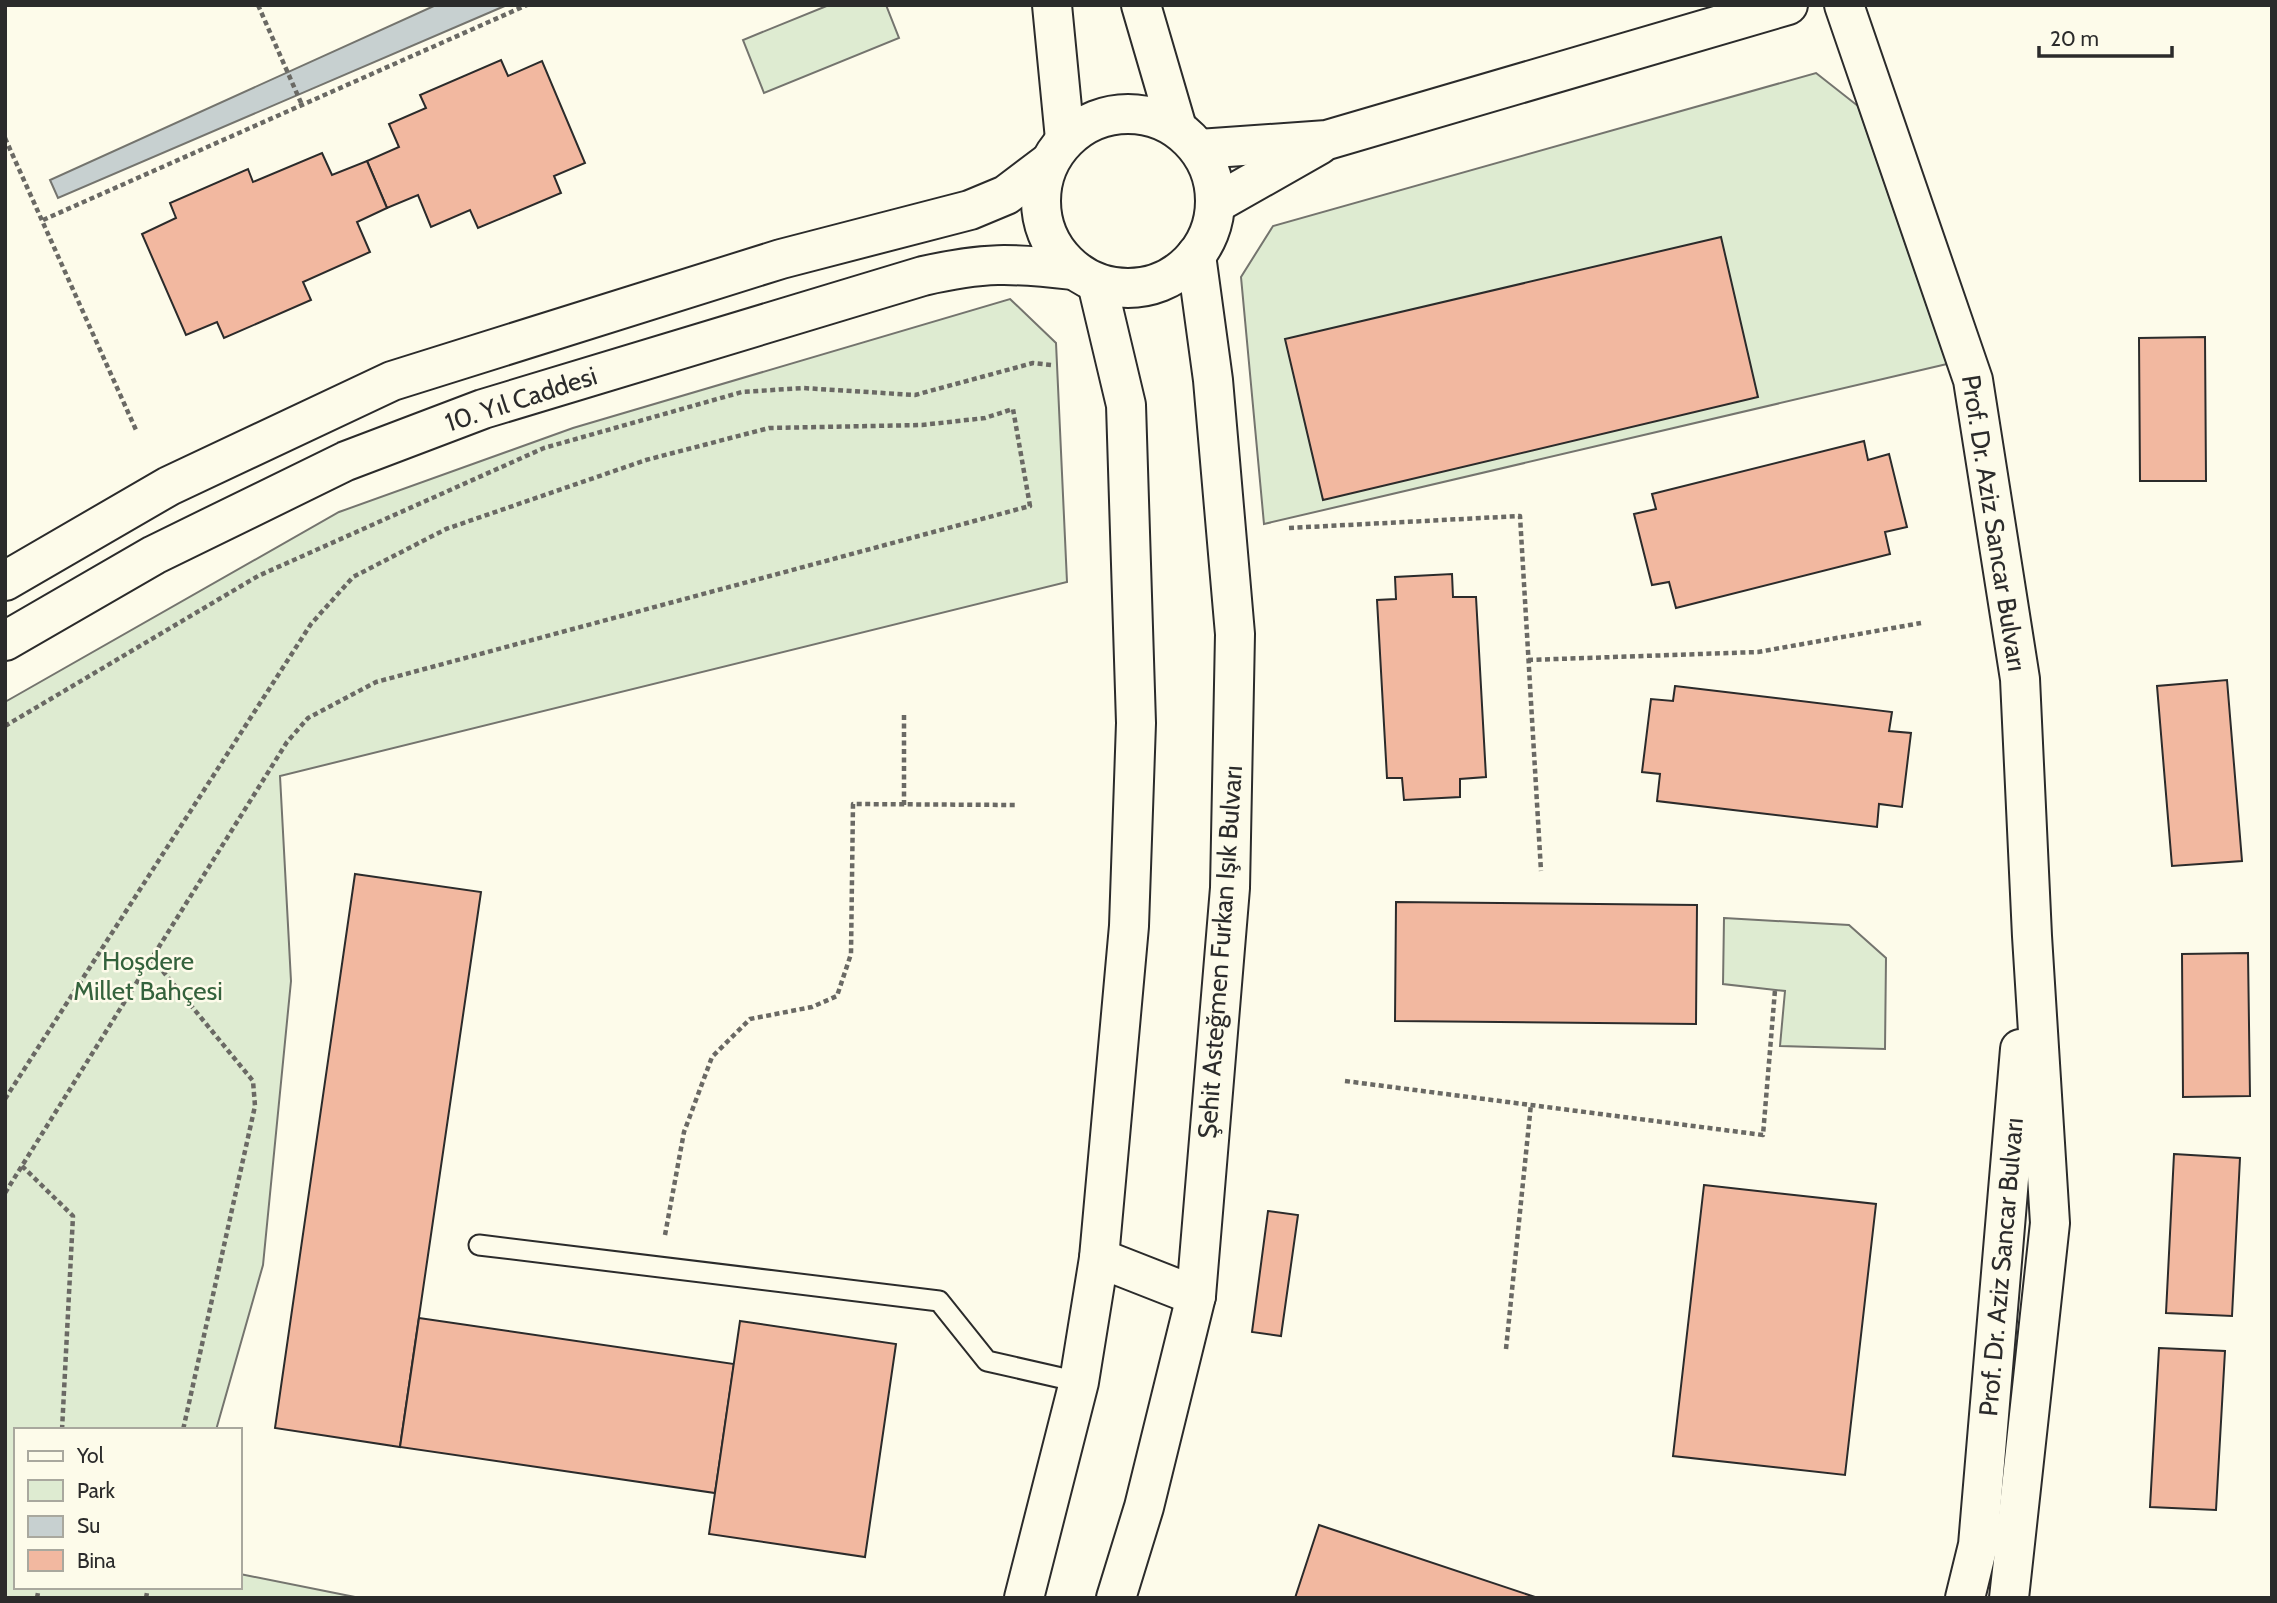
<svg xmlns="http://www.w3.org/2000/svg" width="2277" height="1603" font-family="Cabin,sans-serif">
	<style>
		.green { fill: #deebd1; stroke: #74746e; stroke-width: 2 }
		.water { fill: #c7d0d0; stroke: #74746e; stroke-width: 2 }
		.building { fill: #f2b8a0; stroke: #2b2b2b; stroke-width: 2 }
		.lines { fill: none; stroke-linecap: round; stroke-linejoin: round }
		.service-casing { stroke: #2b2b2b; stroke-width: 23 }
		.tertiary-casing { stroke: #2b2b2b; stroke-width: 42 }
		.secondary-casing { stroke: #2b2b2b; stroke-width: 42 }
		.path { stroke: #6a6964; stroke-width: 4.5; stroke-dasharray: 5 3.5; stroke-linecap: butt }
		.service { stroke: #fdfbea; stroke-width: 19 }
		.tertiary { stroke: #fdfbea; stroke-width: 38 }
		.secondary { stroke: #fdfbea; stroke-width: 38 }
		.labels { text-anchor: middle; stroke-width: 5; stroke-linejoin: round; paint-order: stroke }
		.street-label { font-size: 26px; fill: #2b2b2b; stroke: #fdfbea }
		.park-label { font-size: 26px; fill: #34623c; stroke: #fdfbea }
	</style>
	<rect width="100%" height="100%" fill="#fdfbea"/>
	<g class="green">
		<polygon points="829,5 886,5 899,38 764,93 743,40"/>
		<polygon points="1816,73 1858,106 1947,364 1264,524 1241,277 1273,226"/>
		<polygon points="1010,299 1056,343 1067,582 280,776 291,981 263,1265 216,1430 16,1430 16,1587 240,1587 240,1574 360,1598 5,1598 5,702 339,512 573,428"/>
		<polygon points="1724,918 1849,925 1886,958 1885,1049 1780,1046 1785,991 1723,984"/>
	</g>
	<polygon class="water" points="436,5 507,5 58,198 50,180"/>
	<g class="building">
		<polygon points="501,60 508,76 542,61 585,163 554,176 561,193 478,228 470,210 431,227 418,195 387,208 367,161 399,147 389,124 426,108 420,95"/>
		<polygon points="322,153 332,175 367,161 387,208 357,222 370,252 303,282 311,300 224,338 217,322 186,335 142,234 176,218 170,203 248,169 253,182"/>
		<polygon points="1721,237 1758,397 1323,500 1285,339"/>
		<polygon points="2205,337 2206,481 2140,481 2139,338"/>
		<polygon points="1864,441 1868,460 1889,454 1907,527 1885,532 1890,554 1676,608 1669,582 1652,585 1634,514 1656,509 1652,494"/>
		<polygon points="1452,574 1453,597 1476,597 1486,777 1460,779 1460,797 1404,800 1402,778 1387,778 1377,600 1396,599 1395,577"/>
		<polygon points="2227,680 2242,861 2172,866 2157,686"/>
		<polygon points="1675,686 1892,712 1889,731 1911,733 1902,807 1879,804 1877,827 1657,801 1660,774 1642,772 1651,699 1673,701"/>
		<polygon points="355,874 481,892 400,1447 275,1428"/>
		<polygon points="1396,902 1697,905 1696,1024 1395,1021"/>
		<polygon points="2248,953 2250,1096 2183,1097 2182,954"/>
		<polygon points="2174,1154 2240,1158 2232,1316 2166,1313"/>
		<polygon points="1704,1185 1876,1204 1845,1475 1673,1456"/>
		<polygon points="1268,1211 1298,1215 1281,1336 1252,1332"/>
		<polygon points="419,1318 734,1364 715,1493 400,1447"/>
		<polygon points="740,1321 896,1344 865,1557 709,1534"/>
		<polygon points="2159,1348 2225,1351 2216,1510 2150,1507"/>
		<polygon points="1319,1525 1538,1598 1295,1598"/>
	</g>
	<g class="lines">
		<defs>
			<polyline id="service" points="479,1245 939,1301 987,1361 1079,1382"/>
			<g id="tertiary">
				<polyline points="1844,5 1973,380 2020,679 2032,936 2050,1223 2009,1598"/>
				<polyline points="1199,149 1327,140 1788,5"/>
				<polyline points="1215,204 1319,145"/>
				<polyline points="5,581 169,486 392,381 781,259 970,210 1006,195 1047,164"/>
				<path d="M 5,641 L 154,555 L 346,461 L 483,409 L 923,276 C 984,262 1011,263 1073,270"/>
				<polyline points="1965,1598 1978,1545 2020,1049"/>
			</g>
			<g id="secondary">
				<polyline points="1052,5 1065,139"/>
				<polyline points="1141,5 1177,128"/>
				<circle cx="1128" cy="201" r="87"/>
				<polyline points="1099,1258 1196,1296"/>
				<polyline points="1024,1598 1079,1382 1099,1258 1129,926 1136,723 1126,405 1097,283"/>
				<polyline points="1116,1598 1144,1507 1196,1296 1230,888 1235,634 1213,380 1196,255"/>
			</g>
		</defs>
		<use href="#service" class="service-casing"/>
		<use href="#tertiary" class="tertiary-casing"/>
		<use href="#secondary" class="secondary-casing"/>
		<g class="path">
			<polyline points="258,5 302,105"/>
			<polyline points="5,138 136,430"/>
			<polyline points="43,220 527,5"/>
			<polyline points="1289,528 1520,516 1541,871"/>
			<polyline points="1528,660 1758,652 1921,623"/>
			<polyline points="904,715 904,805"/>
			<polyline points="5,726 258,576 544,448 742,392 803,388 915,395 1033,363 1051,365"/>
			<polyline points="152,958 253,1081 255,1106 183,1430"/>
			<polyline points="1345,1081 1763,1135 1775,990"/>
			<polyline points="5,1099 311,624 353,577 446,529 646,460 769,428 922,425 985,418 1013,409 1030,506 376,682 308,718 287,742 5,1193"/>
			<polyline points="22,1166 73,1216 62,1430"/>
			<polyline points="665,1235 684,1132 712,1057 750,1019 812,1007 837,996 851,954 853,804 1016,805"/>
			<polyline points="1506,1349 1531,1104"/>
			<polyline points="37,1598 39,1587"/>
			<polyline points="146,1598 148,1587"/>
		</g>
		<use href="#service" class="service"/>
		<use href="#tertiary" class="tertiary"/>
		<use href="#secondary" class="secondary"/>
	</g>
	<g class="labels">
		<g class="street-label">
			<text transform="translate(521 399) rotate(-18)" y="9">10. Yıl Caddesi</text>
			<text transform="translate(1994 523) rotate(81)" y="9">Prof. Dr. Aziz Sancar Bulvarı</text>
			<text transform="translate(1220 952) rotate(-86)" y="9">Şehit Asteğmen Furkan Işık Bulvarı</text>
			<text transform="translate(2001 1267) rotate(-85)" y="9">Prof. Dr. Aziz Sancar Bulvarı</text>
		</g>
		<g class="park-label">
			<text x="148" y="970">Hoşdere<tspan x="148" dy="30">Millet Bahçesi</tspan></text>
		</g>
	</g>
	<rect width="2277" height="1603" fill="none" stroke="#2b2b2b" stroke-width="14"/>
	<rect x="14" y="1428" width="228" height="161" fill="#fdfbea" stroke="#a9a89e" stroke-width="2"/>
	<rect x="28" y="1451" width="35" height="10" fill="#fdfbea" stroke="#a9a89e" stroke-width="2"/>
	<text x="77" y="1463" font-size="21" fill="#2b2b2b">Yol</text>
	<rect x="28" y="1480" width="35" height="21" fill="#deebd1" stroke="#a9a89e" stroke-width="2"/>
	<text x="77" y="1498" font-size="21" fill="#2b2b2b">Park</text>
	<rect x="28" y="1516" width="35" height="21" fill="#c7d0d0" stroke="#a9a89e" stroke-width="2"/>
	<text x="77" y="1533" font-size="21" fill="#2b2b2b">Su</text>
	<rect x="28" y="1550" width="35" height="21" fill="#f2b8a0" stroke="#a9a89e" stroke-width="2"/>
	<text x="77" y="1568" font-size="21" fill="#2b2b2b">Bina</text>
	<path d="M2039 46v10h133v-10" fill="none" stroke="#2b2b2b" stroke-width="3.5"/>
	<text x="2050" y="46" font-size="21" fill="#2b2b2b" stroke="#fdfbea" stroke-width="5" paint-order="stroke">20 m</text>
</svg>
